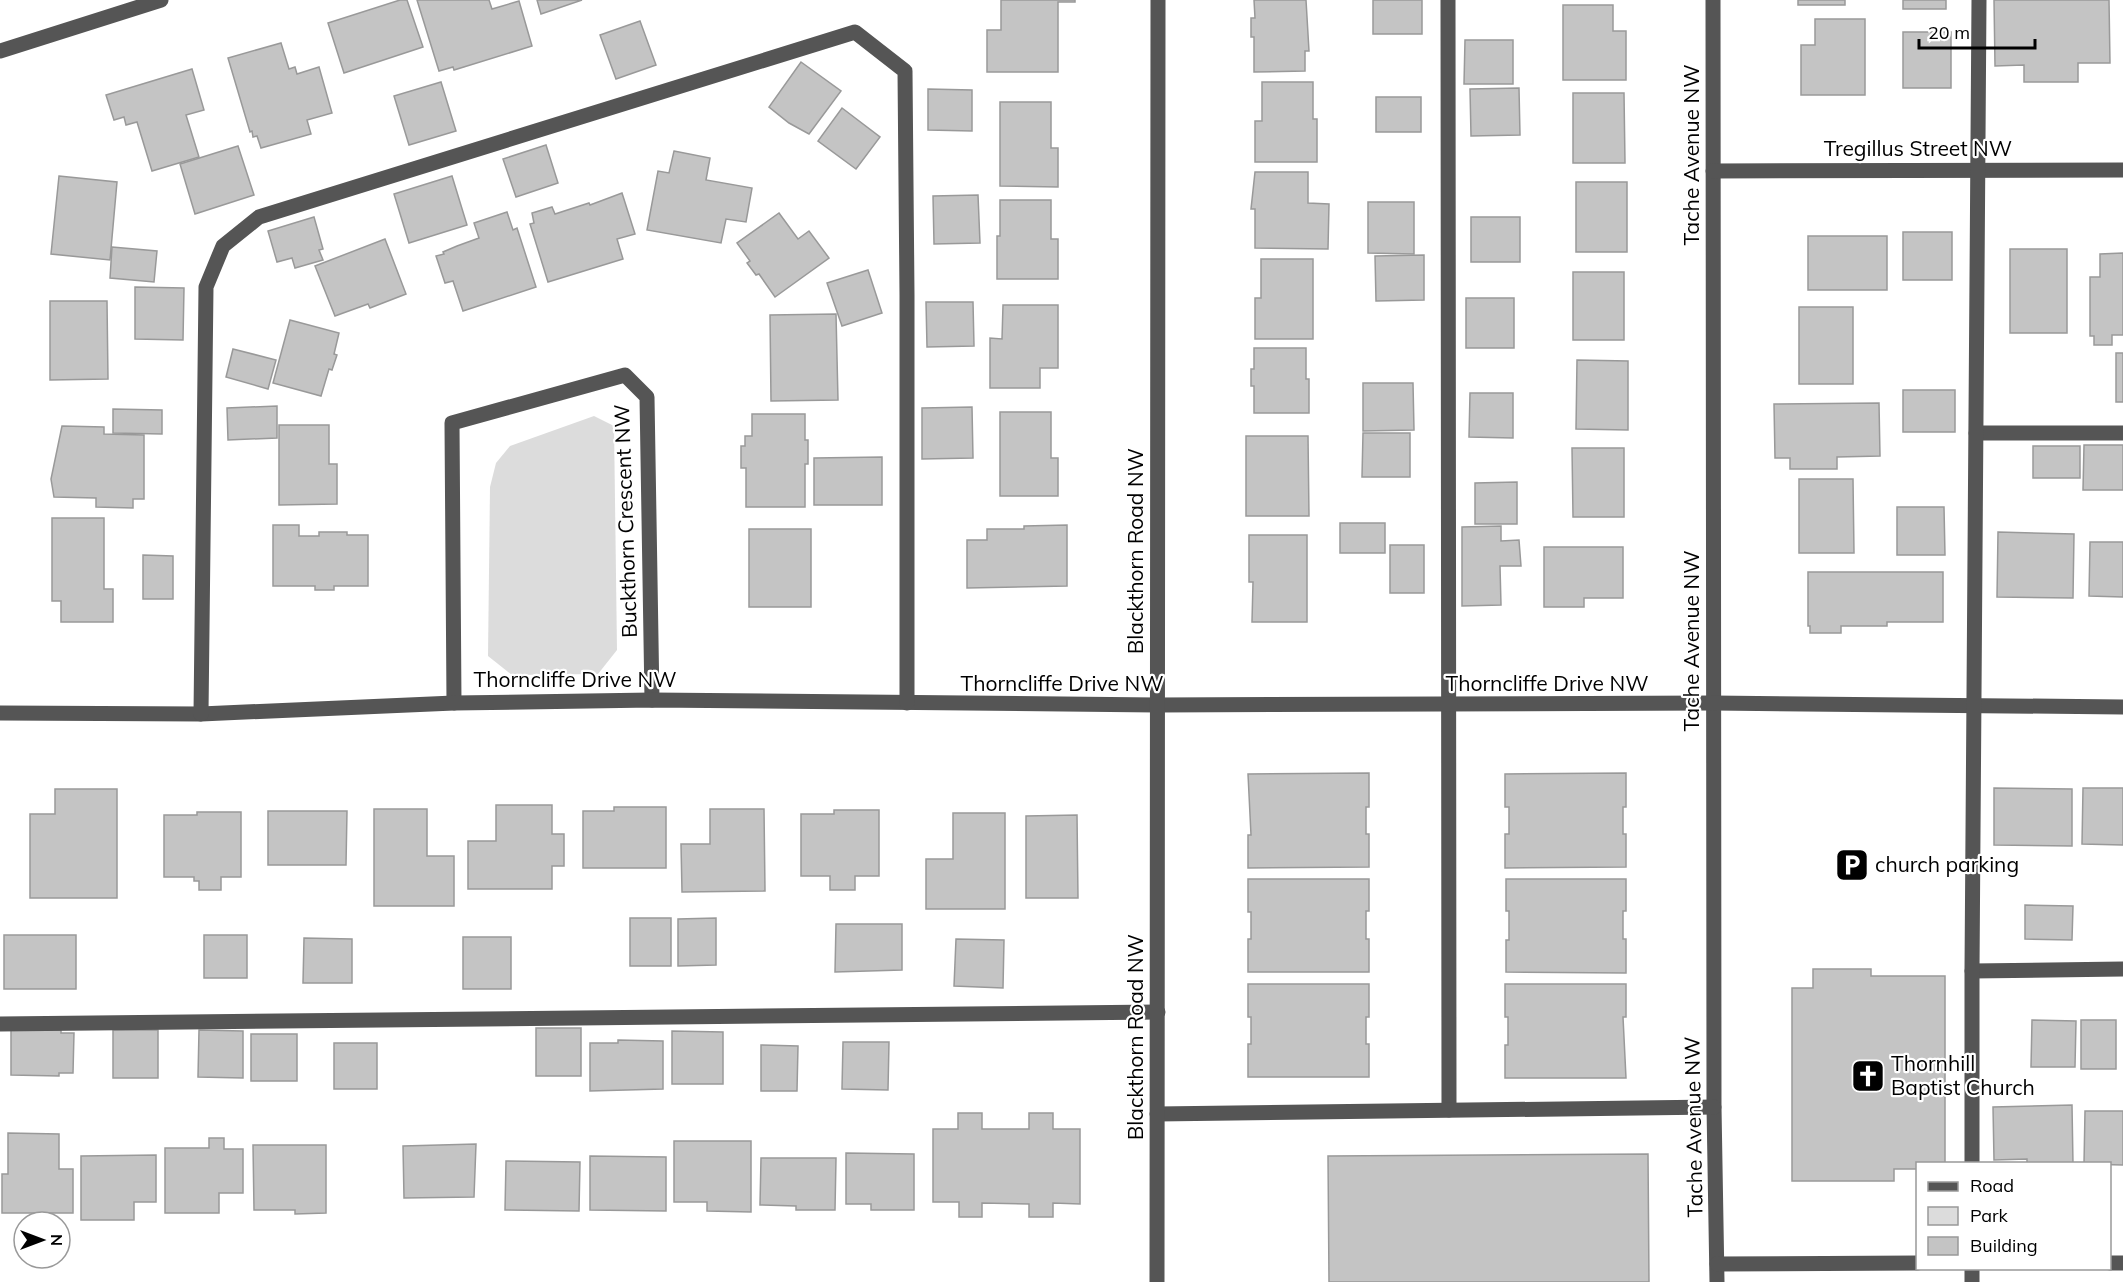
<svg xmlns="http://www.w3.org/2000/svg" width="2123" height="1282" font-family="Mulish,sans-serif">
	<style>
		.green { fill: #dcdcdc }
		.building { fill: #c4c4c4; stroke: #999; stroke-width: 1.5 }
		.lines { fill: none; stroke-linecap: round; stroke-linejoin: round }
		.minor { stroke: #555; stroke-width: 15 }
		.labels { text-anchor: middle; stroke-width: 4.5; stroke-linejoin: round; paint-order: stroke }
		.street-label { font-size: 21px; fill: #000; stroke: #fff }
		.poi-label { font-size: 21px; fill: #000; stroke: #fff; text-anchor: start }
	</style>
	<rect width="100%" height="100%" fill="#fff"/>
	<polygon class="green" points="594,416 614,426 617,650 598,674 512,675 488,656 490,487 496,463 510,446"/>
	<g class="building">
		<polygon points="400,0 407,0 423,47 344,73 328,23"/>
		<polygon points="417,0 489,0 492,9 519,1 532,46 454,70 453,67 439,71"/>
		<polygon points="537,0 582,0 541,14"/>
		<polygon points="1001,0 1075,0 1075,2 1058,2 1058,72 987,72 987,30 1001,30"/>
		<polygon points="1254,0 1306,0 1309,51 1305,51 1305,71 1254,72 1254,37 1251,37 1251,18 1255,18"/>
		<rect x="1373" y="0" width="49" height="34"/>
		<rect x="1798" y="0" width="47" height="5"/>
		<rect x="1903" y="0" width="43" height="9"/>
		<polygon points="1994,0 2109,0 2110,63 2078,63 2078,82 2024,82 2024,65 1995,66"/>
		<polygon points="1563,5 1613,5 1613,31 1626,31 1626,80 1563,80"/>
		<polygon points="1815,19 1865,19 1865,95 1801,95 1801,45 1815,45"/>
		<polygon points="640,21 656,65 616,79 600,35"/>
		<rect x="1903" y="32" width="48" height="56"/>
		<polygon points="1465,40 1513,40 1513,84 1464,84"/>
		<polygon points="281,43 289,69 295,67 297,74 319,67 332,113 307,120 311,134 261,148 257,136 253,137 252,131 250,132 228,58"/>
		<polygon points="801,62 841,91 809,134 789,123 769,107"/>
		<polygon points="192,69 204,110 186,115 199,157 152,171 137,122 126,125 124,117 114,120 106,95"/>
		<polygon points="441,82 456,131 409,145 394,96"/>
		<polygon points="1262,82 1313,82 1313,119 1317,119 1317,162 1255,162 1255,121 1262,121"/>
		<polygon points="1519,88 1520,135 1471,136 1470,89"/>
		<polygon points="928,89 972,90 972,131 928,130"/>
		<polygon points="1573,93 1624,93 1625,163 1573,163"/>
		<rect x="1376" y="97" width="45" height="35"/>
		<polygon points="1000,102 1051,102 1051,148 1058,148 1058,187 1000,186"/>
		<polygon points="842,108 880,137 856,169 818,141"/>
		<polygon points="546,145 558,183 516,197 503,159"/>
		<polygon points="238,146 254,195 195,214 180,164"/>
		<polygon points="674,151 710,158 706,180 752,188 746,222 726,219 721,243 647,230 658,171 669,173"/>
		<polygon points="1255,172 1308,172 1308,203 1329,204 1328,249 1255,248 1255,209 1251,209"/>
		<polygon points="59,176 117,182 110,260 51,254"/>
		<polygon points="452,176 467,225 409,243 394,194"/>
		<rect x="1576" y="182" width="51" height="70"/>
		<polygon points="622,193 635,234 617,239 623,259 548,282 530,224 534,223 532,213 552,207 555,214 589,203 590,205"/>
		<polygon points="978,195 980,243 934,244 933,196"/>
		<polygon points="1000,200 1051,200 1051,239 1058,239 1058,279 997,279 997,236 1000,236"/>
		<polygon points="1368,202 1414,202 1414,254 1368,253"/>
		<polygon points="507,212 513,230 517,228 536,287 463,311 453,281 445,283 436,256 444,254 443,252 457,246 479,238 474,223"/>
		<polygon points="779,213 798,239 809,231 829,258 775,297 759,274 756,275 747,263 750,261 737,243"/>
		<polygon points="314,217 323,249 319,250 323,260 295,268 292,258 277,262 268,231"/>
		<rect x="1471" y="217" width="49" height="45"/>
		<rect x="1903" y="232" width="49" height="48"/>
		<rect x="1808" y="236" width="79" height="54"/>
		<polygon points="385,239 406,294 370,308 368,304 335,316 315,266"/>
		<polygon points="112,247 157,251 154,282 110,278"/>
		<rect x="2010" y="249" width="57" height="84"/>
		<polygon points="2123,253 2123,335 2112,335 2112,345 2094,345 2094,336 2090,336 2090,277 2100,277 2100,254"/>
		<polygon points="1424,255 1424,300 1376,301 1375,256"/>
		<polygon points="1261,259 1313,259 1313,339 1255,339 1255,298 1261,298"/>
		<polygon points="868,270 882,313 842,326 827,283"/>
		<rect x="1573" y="272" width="51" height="68"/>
		<polygon points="135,287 184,288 183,340 135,339"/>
		<rect x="1466" y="298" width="48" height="50"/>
		<polygon points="50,301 107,301 108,379 50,380"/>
		<polygon points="926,302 973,302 974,346 927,347"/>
		<polygon points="1003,305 1058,305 1058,368 1040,368 1040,388 990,388 990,338 1002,339"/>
		<rect x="1799" y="307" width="54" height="77"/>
		<polygon points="836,314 838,400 771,401 770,315"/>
		<polygon points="290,320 339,333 334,354 337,355 332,370 329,369 321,396 273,383"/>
		<polygon points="1254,348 1306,348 1306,379 1309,379 1309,413 1254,413 1254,386 1251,386 1251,369 1254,369"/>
		<polygon points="233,349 276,360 268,389 226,377"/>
		<rect x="2116" y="353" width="7" height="49"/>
		<polygon points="1577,360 1628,361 1628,430 1576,429"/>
		<polygon points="1363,383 1413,383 1414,430 1363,431"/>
		<rect x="1903" y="390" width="52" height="42"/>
		<polygon points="1470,393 1513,393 1513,438 1469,437"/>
		<polygon points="1879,403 1880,456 1837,457 1837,469 1790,469 1790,458 1775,458 1774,404"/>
		<polygon points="277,406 277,438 228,440 227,408"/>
		<polygon points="972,407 973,458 922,459 922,408"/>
		<polygon points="113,409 162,410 162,434 113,433"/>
		<polygon points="1000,412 1051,412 1051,458 1058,458 1058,496 1000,496"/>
		<polygon points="752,414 805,414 805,440 808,440 808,464 805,464 805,507 746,507 746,468 741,468 741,446 745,446 745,436 752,436"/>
		<polygon points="279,425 329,425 329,464 337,464 337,504 279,505"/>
		<polygon points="62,426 104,427 104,434 144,435 144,499 133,499 133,508 96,507 96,498 54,497 51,479"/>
		<polygon points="1363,433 1410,433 1410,477 1362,477"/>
		<polygon points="1246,436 1308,436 1309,516 1246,516"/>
		<polygon points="2084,445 2123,445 2123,490 2083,490"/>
		<rect x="2033" y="446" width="47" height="32"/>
		<polygon points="1572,448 1624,448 1624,517 1573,517"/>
		<polygon points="882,457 882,505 814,505 814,458"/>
		<polygon points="1799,479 1853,479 1854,553 1799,553"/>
		<polygon points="1517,482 1517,524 1475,524 1475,483"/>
		<polygon points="1897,507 1944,507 1945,555 1897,555"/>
		<polygon points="52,518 104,518 104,589 113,589 113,622 61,622 61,601 52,601"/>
		<rect x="1340" y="523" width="45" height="30"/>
		<polygon points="273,525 299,525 299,536 319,536 319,532 347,532 347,535 368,535 368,586 334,586 334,590 315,590 315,586 273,586"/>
		<polygon points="1067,525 1067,586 967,588 967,540 987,540 987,529 1024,529 1024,526"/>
		<polygon points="1501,526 1501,541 1519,540 1521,566 1500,566 1501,605 1462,606 1462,527"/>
		<rect x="749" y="529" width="62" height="78"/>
		<polygon points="1998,532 2074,534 2073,598 1997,597"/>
		<polygon points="1249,535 1307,535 1307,622 1252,622 1253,582 1249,582"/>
		<polygon points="2090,542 2123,542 2123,597 2089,596"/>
		<rect x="1390" y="545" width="34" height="48"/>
		<polygon points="1544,547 1623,547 1623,598 1584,598 1584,607 1544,607"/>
		<polygon points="143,555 173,556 173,599 143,599"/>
		<polygon points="1808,572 1943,572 1943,622 1887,622 1887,626 1841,626 1841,633 1810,633 1810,626 1808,626"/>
		<polygon points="1369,773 1369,807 1366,807 1366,834 1369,834 1369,867 1248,868 1248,835 1251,835 1248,774"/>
		<polygon points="1626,773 1626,807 1623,807 1623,834 1626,834 1626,867 1505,868 1505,834 1509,834 1509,807 1505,807 1505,774"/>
		<polygon points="1994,788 2072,789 2072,846 1994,845"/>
		<polygon points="2083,788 2123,788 2123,845 2082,844"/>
		<polygon points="55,789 117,789 117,898 30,898 30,814 55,814"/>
		<polygon points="496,805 552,805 552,834 564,834 564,866 552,866 552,889 468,889 468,841 496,841"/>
		<polygon points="614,807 666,807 666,868 583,868 583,811 614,811"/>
		<polygon points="374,809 427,809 427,856 454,856 454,906 374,906"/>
		<polygon points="710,809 764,809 765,891 682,892 681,844 710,844"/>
		<polygon points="834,810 879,810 879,876 855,876 855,890 830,890 830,876 801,876 801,814 834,814"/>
		<polygon points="268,811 347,811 346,865 268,865"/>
		<polygon points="197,812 241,812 241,877 221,877 221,890 199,890 199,881 194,881 194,877 164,877 164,815 197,815"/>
		<polygon points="953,813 1005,813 1005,909 926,909 926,859 953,859"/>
		<polygon points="1077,815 1078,898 1026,898 1026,816"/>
		<polygon points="1248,879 1369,879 1369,911 1366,911 1366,939 1369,939 1369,972 1248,972 1248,939 1251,939 1251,912 1248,912"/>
		<polygon points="1506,879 1626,879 1626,911 1623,911 1623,939 1626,939 1626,973 1506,972 1506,940 1509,940 1509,911 1506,911"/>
		<polygon points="2025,905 2073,906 2072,940 2025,939"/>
		<rect x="630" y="918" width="41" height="48"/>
		<polygon points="716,918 716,965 678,966 678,919"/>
		<polygon points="836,924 902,924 902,970 835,972"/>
		<rect x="4" y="935" width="72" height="54"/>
		<rect x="204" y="935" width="43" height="43"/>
		<rect x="463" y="937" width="48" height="52"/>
		<polygon points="304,938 352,939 352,983 303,983"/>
		<polygon points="956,939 1004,940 1003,988 954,986"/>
		<polygon points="1813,969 1871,969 1871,976 1945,976 1945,1164 1918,1164 1918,1169 1894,1169 1894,1181 1792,1181 1792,988 1813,988"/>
		<polygon points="1248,984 1369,984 1369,1017 1366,1017 1366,1044 1369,1044 1369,1077 1248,1077 1248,1044 1251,1044 1251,1017 1248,1017"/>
		<polygon points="1505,984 1626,984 1626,1017 1623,1017 1626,1078 1505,1078 1505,1045 1508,1045 1508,1017 1505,1017"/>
		<polygon points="2032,1020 2076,1021 2075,1067 2031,1067"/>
		<rect x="2081" y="1020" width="35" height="49"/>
		<rect x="536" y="1028" width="45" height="48"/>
		<polygon points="11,1030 61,1030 61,1033 74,1033 73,1073 59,1073 59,1076 11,1075"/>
		<rect x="113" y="1030" width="45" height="48"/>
		<polygon points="199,1030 243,1031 243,1078 198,1077"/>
		<polygon points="672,1031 723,1032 723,1084 672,1084"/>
		<rect x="251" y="1034" width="46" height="47"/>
		<polygon points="618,1040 663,1041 663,1089 590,1091 590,1043 618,1043"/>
		<polygon points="843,1042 889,1042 888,1090 842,1089"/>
		<rect x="334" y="1043" width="43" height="46"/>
		<polygon points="761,1045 798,1046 797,1091 761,1091"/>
		<polygon points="2072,1105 2073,1164 2027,1164 2027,1159 1994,1160 1993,1107"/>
		<polygon points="2085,1111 2123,1111 2123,1165 2084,1164"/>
		<polygon points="958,1113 982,1113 982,1129 1029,1129 1029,1113 1053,1113 1053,1129 1080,1129 1080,1204 1053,1203 1053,1217 1029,1217 1029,1204 982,1203 982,1217 959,1217 959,1202 933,1202 933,1129 958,1129"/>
		<polygon points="8,1133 59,1134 59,1169 73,1169 73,1213 2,1213 2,1174 8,1174"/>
		<polygon points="209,1138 224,1138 224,1149 243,1149 243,1193 219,1193 219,1213 165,1213 165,1148 209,1148"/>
		<polygon points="674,1141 751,1141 751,1212 707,1211 707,1202 674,1202"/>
		<polygon points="476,1144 474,1197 404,1198 403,1146"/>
		<polygon points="253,1145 326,1145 326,1213 295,1214 295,1210 254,1210"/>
		<polygon points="846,1153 914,1154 914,1210 871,1210 871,1204 846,1204"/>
		<polygon points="1648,1154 1649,1282 1329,1282 1328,1156"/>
		<polygon points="156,1155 156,1202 134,1202 134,1220 81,1220 81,1156"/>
		<polygon points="590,1156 666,1157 666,1211 590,1210"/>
		<polygon points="761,1158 836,1158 835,1210 796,1210 796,1206 760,1205"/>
		<polygon points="506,1161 580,1162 579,1211 505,1210"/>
	</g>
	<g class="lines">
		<g class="minor">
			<polyline points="1448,0 1449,1110"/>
			<polyline points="1713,0 1714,1107 1717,1282"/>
			<polyline points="0,51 161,0"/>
			<polyline points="1713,171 2123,170"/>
			<polyline points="1976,433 2123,433"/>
			<polyline points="454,703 452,423 625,375 647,397 652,700"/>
			<polyline points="0,713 201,714 454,703 652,700 1157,705 1713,703 2123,707"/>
			<polyline points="201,714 206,287 223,246 259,217 855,32 905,71 907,295 907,703"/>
			<polyline points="1972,971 2123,969"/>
			<polyline points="0,1024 1158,1012"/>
			<polyline points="1157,1114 1714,1107"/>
			<polyline points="1972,1164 1972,971 1979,0"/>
			<polyline points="2110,1263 2123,1263"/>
			<polyline points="1717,1264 1918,1263"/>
			<polyline points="1157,1282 1158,0"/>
			<polyline points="1972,1282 1972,1268"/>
		</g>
	</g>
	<defs>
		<symbol id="parking-square" viewBox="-11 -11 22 22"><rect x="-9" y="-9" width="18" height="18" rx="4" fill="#000" stroke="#fff"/><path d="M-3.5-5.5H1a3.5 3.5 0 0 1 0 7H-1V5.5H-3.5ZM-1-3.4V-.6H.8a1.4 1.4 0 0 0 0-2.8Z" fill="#fff"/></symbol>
		<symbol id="church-square" viewBox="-11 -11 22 22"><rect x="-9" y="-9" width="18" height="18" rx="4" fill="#000" stroke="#fff"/><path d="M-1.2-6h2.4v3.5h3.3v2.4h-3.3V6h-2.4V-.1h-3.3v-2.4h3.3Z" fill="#fff"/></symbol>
	</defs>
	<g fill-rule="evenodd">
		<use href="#parking-square" x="1833" y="846" width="38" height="38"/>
		<use href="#church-square" x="1849" y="1057" width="38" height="38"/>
	</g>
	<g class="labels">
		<g class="street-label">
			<text x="1918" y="156">Tregillus Street NW</text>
			<text transform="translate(1692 155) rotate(-90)" y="7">Tache Avenue NW</text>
			<text transform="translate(626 521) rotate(-92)" y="7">Buckthorn Crescent NW</text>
			<text transform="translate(1136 551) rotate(-90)" y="7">Blackthorn Road NW</text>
			<text transform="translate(1692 641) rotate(-90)" y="7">Tache Avenue NW</text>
			<text x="575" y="687">Thorncliffe Drive NW</text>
			<text x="1062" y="691">Thorncliffe Drive NW</text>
			<text x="1547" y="691">Thorncliffe Drive NW</text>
			<text transform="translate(1136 1037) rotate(-90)" y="7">Blackthorn Road NW</text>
			<text transform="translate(1694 1127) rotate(-91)" y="7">Tache Avenue NW</text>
		</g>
		<g class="poi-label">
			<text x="1875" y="872">church parking</text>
			<text x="1891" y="1071">Thornhill<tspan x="1891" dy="24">Baptist Church</tspan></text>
		</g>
	</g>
	<rect x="1916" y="1162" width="195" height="108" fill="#ffffff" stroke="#999999" stroke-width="1.5"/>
	<rect x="1928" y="1182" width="30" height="9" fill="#555555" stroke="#999999" stroke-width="1.5"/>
	<text x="1970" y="1192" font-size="18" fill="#000000">Road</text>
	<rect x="1928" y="1207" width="30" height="18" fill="#dcdcdc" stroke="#999999" stroke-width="1.5"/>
	<text x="1970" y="1222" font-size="18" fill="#000000">Park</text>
	<rect x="1928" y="1237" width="30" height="18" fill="#c4c4c4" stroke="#999999" stroke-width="1.5"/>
	<text x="1970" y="1252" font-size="18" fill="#000000">Building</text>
	<g transform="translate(42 1240) rotate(90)"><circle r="28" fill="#ffffff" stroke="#999999" stroke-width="1.5"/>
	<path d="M0-4.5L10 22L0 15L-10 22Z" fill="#000000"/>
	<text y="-9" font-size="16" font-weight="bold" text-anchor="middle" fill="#000000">N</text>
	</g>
	<path d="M1919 39v9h116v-9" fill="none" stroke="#000000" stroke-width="3"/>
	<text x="1928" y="39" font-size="18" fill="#000000" stroke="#ffffff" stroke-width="4.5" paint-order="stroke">20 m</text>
</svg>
